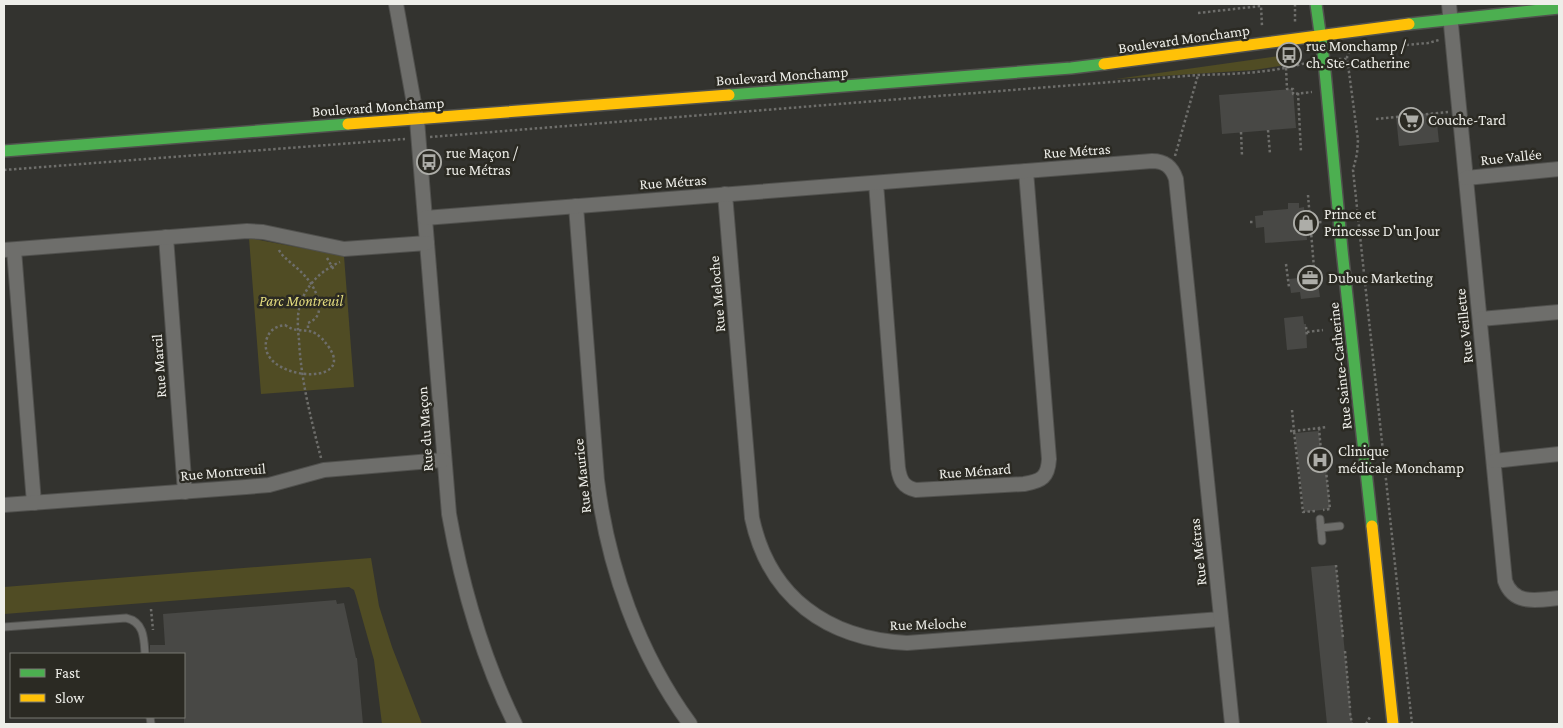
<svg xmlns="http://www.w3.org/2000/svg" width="1563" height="728" font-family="'Crimson Pro',serif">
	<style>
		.green { fill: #504c24 }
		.building { fill: #484845 }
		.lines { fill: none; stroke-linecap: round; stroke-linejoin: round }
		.lane-casing { stroke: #51514e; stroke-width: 9 }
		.street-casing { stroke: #51514e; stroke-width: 16 }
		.fast-casing { stroke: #51514e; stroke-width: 14 }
		.slow-casing { stroke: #51514e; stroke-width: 14 }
		.path { stroke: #6e6e6b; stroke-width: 2.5; stroke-dasharray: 2.5 2.5; stroke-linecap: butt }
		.lane { stroke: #6e6e6b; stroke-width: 7 }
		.street { stroke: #6e6e6b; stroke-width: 14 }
		.fast { stroke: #4caf50; stroke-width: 11 }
		.slow { stroke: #ffc107; stroke-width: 11 }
		.labels { text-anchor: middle; stroke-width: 5; stroke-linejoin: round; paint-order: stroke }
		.street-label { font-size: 15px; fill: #eeeee9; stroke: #2b2a23 }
		.poi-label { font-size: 15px; fill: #eeeee9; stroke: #2b2a23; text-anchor: start }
		.park-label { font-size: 15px; font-style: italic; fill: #e2db7e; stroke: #2b2a23 }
	</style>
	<rect width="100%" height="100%" fill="#33332f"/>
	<g class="green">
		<polygon points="1279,56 1278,60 1281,63 1290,62 1280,66 1254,70 1116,79"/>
		<polygon points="249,238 344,256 354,387 261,394"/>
		<polygon points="371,558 379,606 392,647 422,724 382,724 374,660 356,596 354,590 349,587 4,614 4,587"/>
	</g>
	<g class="building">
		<polygon points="1293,89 1296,128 1222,134 1219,95"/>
		<polygon points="1436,113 1439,142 1399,146 1396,116"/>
		<polygon points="1288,203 1299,203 1299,208 1304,207 1307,240 1265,243 1264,227 1256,228 1255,216 1263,215 1263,211 1288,209"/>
		<polygon points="1317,276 1320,297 1301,299 1300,292 1291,293 1289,279"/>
		<polygon points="1303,316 1304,324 1306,324 1307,348 1287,350 1284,318"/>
		<polygon points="1319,431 1321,451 1324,451 1330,509 1304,512 1295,433"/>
		<polygon points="1336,565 1352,723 1327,724 1311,567"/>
		<polygon points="336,600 337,604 344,603 356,658 357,658 363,724 184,724 184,654 150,654 150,645 165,645 163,614"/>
	</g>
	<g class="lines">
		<defs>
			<g id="lane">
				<polyline points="1320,519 1322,541"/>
				<polyline points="1321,528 1340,526"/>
				<path d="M 4,627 L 126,618 C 144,622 144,638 145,654"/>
				<polyline points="150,717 151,724"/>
			</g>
			<g id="street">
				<path d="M 396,4 L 417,120 L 449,514 C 462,587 482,657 515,724"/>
				<path d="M 1449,4 L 1505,581 C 1514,606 1538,600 1559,598"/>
				<polyline points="1466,178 1559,169"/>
				<path d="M 876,183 L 898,468 C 900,480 903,487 916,490 L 1024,484 C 1042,481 1048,477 1049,459 L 1026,171"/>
				<path d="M 725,194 L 752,518 C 769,597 827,639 907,643 L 1221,619"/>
				<path d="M 576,206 L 597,480 C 608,567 638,653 690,724"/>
				<path d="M 425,218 L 1152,161 C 1165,161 1172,167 1176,179 L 1232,724"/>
				<polyline points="166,237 185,492"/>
				<polyline points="4,250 247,231 263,232 344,249 427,243"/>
				<polyline points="14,250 34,503"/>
				<polyline points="1480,319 1559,312"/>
				<polyline points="1494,461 1559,454"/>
				<polyline points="4,505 246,487 269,485 324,470 443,460"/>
			</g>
			<g id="fast">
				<polyline points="1316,4 1324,61 1342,250 1372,526"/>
				<polyline points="1409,24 1559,8"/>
				<polyline points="729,95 1071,68 1104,64"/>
				<polyline points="4,151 348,124"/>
			</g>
			<g id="slow">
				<polyline points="1104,64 1409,24"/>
				<polyline points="348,124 729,95"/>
				<polyline points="1372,526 1393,724"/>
			</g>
		</defs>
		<use href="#lane" class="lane-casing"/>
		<use href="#street" class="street-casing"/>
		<use href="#fast" class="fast-casing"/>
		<use href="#slow" class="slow-casing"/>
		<g class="path">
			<polyline points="1295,4 1295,23"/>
			<polyline points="1198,13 1261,6 1262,26"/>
			<polyline points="1339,59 1348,59"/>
			<polyline points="1292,66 1298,58 1297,54"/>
			<polyline points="1286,68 1287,89 1293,89 1293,94 1312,92"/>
			<polyline points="1298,93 1301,152"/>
			<polyline points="1376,119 1448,112"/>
			<polyline points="1268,130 1270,154"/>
			<polyline points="1241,132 1242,156"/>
			<path d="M 430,137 L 1198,75 C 1235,74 1273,73 1309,62"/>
			<polyline points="1175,156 1198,75"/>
			<polyline points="4,170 405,139"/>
			<polyline points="1308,195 1314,268"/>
			<polyline points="1250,222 1255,222"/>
			<polyline points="1309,223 1323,222"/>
			<path d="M 279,250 C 282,256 287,259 292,264 C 306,275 317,288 319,305 C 320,314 316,320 308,323 L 308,330"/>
			<polyline points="327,258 334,270"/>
			<polyline points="1286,264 1289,287 1290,287"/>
			<polyline points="1308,268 1309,277"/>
			<path d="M 285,325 C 302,337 310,321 328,346 C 360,389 253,380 267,338 C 270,330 276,326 285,325 Z"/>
			<polyline points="1306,327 1307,336"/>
			<polyline points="1307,332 1323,330"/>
			<polyline points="1292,410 1294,431 1327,427"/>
			<polyline points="1319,428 1321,451 1324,451 1330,509 1323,510"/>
			<polyline points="1290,431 1294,431 1303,512 1315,511"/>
			<polyline points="1324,457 1330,456"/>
			<path d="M 321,458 C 311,419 301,381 299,340 C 298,331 297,319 299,309 C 304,287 320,271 340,262"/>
			<polyline points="1336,565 1343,638"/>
			<polyline points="151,609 153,630"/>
			<polyline points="1345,651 1350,708"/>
			<polyline points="1350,713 1352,724"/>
			<polyline points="1366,724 1370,717"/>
			<polyline points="1412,724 1353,170 1357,154 1358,140 1347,57 1350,51 1353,50 1428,43 1439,40"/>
		</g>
		<use href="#lane" class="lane"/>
		<use href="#street" class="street"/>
		<use href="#fast" class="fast"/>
		<use href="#slow" class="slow"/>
	</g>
	<defs>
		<symbol id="bus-ring" viewBox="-11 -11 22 22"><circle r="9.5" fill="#2b2a23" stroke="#adada8" stroke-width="1.5"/><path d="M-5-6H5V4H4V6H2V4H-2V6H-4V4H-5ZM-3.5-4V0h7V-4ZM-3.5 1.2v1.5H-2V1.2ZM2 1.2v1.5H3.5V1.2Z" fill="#adada8"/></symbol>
		<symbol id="supermarket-ring" viewBox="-11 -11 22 22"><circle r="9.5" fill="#2b2a23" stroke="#adada8" stroke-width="1.5"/><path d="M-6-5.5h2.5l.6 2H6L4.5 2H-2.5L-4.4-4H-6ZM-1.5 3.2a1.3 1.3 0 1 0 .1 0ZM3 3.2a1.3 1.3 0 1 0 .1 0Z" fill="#adada8"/></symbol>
		<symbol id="shop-ring" viewBox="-11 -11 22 22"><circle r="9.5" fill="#2b2a23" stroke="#adada8" stroke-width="1.5"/><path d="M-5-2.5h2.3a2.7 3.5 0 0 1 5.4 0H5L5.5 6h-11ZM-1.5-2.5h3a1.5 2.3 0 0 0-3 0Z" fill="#adada8"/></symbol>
		<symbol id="office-ring" viewBox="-11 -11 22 22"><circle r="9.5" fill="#2b2a23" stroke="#adada8" stroke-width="1.5"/><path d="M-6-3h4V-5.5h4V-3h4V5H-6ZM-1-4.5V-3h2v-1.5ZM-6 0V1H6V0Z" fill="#adada8"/></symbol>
		<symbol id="hospital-ring" viewBox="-11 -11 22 22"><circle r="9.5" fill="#2b2a23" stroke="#adada8" stroke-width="1.5"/><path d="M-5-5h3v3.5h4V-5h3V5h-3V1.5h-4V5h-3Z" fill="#adada8"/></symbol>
	</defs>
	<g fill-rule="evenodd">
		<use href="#bus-ring" x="1275" y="41" width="28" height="28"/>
		<use href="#supermarket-ring" x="1397" y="106" width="28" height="28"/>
		<use href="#bus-ring" x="415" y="148" width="28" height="28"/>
		<use href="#shop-ring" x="1292" y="209" width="28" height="28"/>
		<use href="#office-ring" x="1296" y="264" width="28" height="28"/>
		<use href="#hospital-ring" x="1306" y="446" width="28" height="28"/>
	</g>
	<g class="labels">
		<g class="street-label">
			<text transform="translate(1184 39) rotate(-8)" y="5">Boulevard Monchamp</text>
			<text transform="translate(782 76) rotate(-4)" y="5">Boulevard Monchamp</text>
			<text transform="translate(378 107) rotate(-4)" y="5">Boulevard Monchamp</text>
			<text transform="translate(1077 151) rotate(-4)" y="5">Rue Métras</text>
			<text transform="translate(1511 157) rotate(-6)" y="5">Rue Vallée</text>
			<text transform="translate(673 182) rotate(-4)" y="5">Rue Métras</text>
			<text transform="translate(717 294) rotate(-95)" y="5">Rue Meloche</text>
			<text transform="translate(1464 326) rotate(-96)" y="5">Rue Veillette</text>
			<text transform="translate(159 366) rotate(-94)" y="5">Rue Marcil</text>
			<text transform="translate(1340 366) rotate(-96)" y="5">Rue Sainte-Catherine</text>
			<text transform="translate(425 429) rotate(-94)" y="5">Rue du Maçon</text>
			<text transform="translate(975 471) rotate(-4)" y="5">Rue Ménard</text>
			<text transform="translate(223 472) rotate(-5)" y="5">Rue Montreuil</text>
			<text transform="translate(582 476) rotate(-96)" y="5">Rue Maurice</text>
			<text transform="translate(1198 552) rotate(-96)" y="5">Rue Métras</text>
			<text transform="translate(928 624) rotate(-2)" y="5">Rue Meloche</text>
		</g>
		<g class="poi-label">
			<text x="1306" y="51">rue Monchamp /<tspan x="1306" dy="17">ch. Ste-Catherine</tspan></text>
			<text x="1428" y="125">Couche-Tard</text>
			<text x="446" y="158">rue Maçon /<tspan x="446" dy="17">rue Métras</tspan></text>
			<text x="1324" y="219">Prince et<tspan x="1324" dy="17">Princesse D'un Jour</tspan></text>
			<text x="1328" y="283">Dubuc Marketing</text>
			<text x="1338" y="456">Clinique<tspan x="1338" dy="17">médicale Monchamp</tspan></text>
		</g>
		<g class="park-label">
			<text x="301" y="306">Parc Montreuil</text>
		</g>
	</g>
	<rect width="1563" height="728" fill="none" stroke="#eeeee9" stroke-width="10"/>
	<rect x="10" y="653" width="175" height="65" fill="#2b2a23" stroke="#797872"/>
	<rect x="20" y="669" width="25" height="8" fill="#4caf50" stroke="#797872"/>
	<text x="55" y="678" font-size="15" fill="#eeeee9">Fast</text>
	<rect x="20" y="694" width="25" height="8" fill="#ffc107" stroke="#797872"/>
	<text x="55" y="703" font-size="15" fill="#eeeee9">Slow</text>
</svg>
